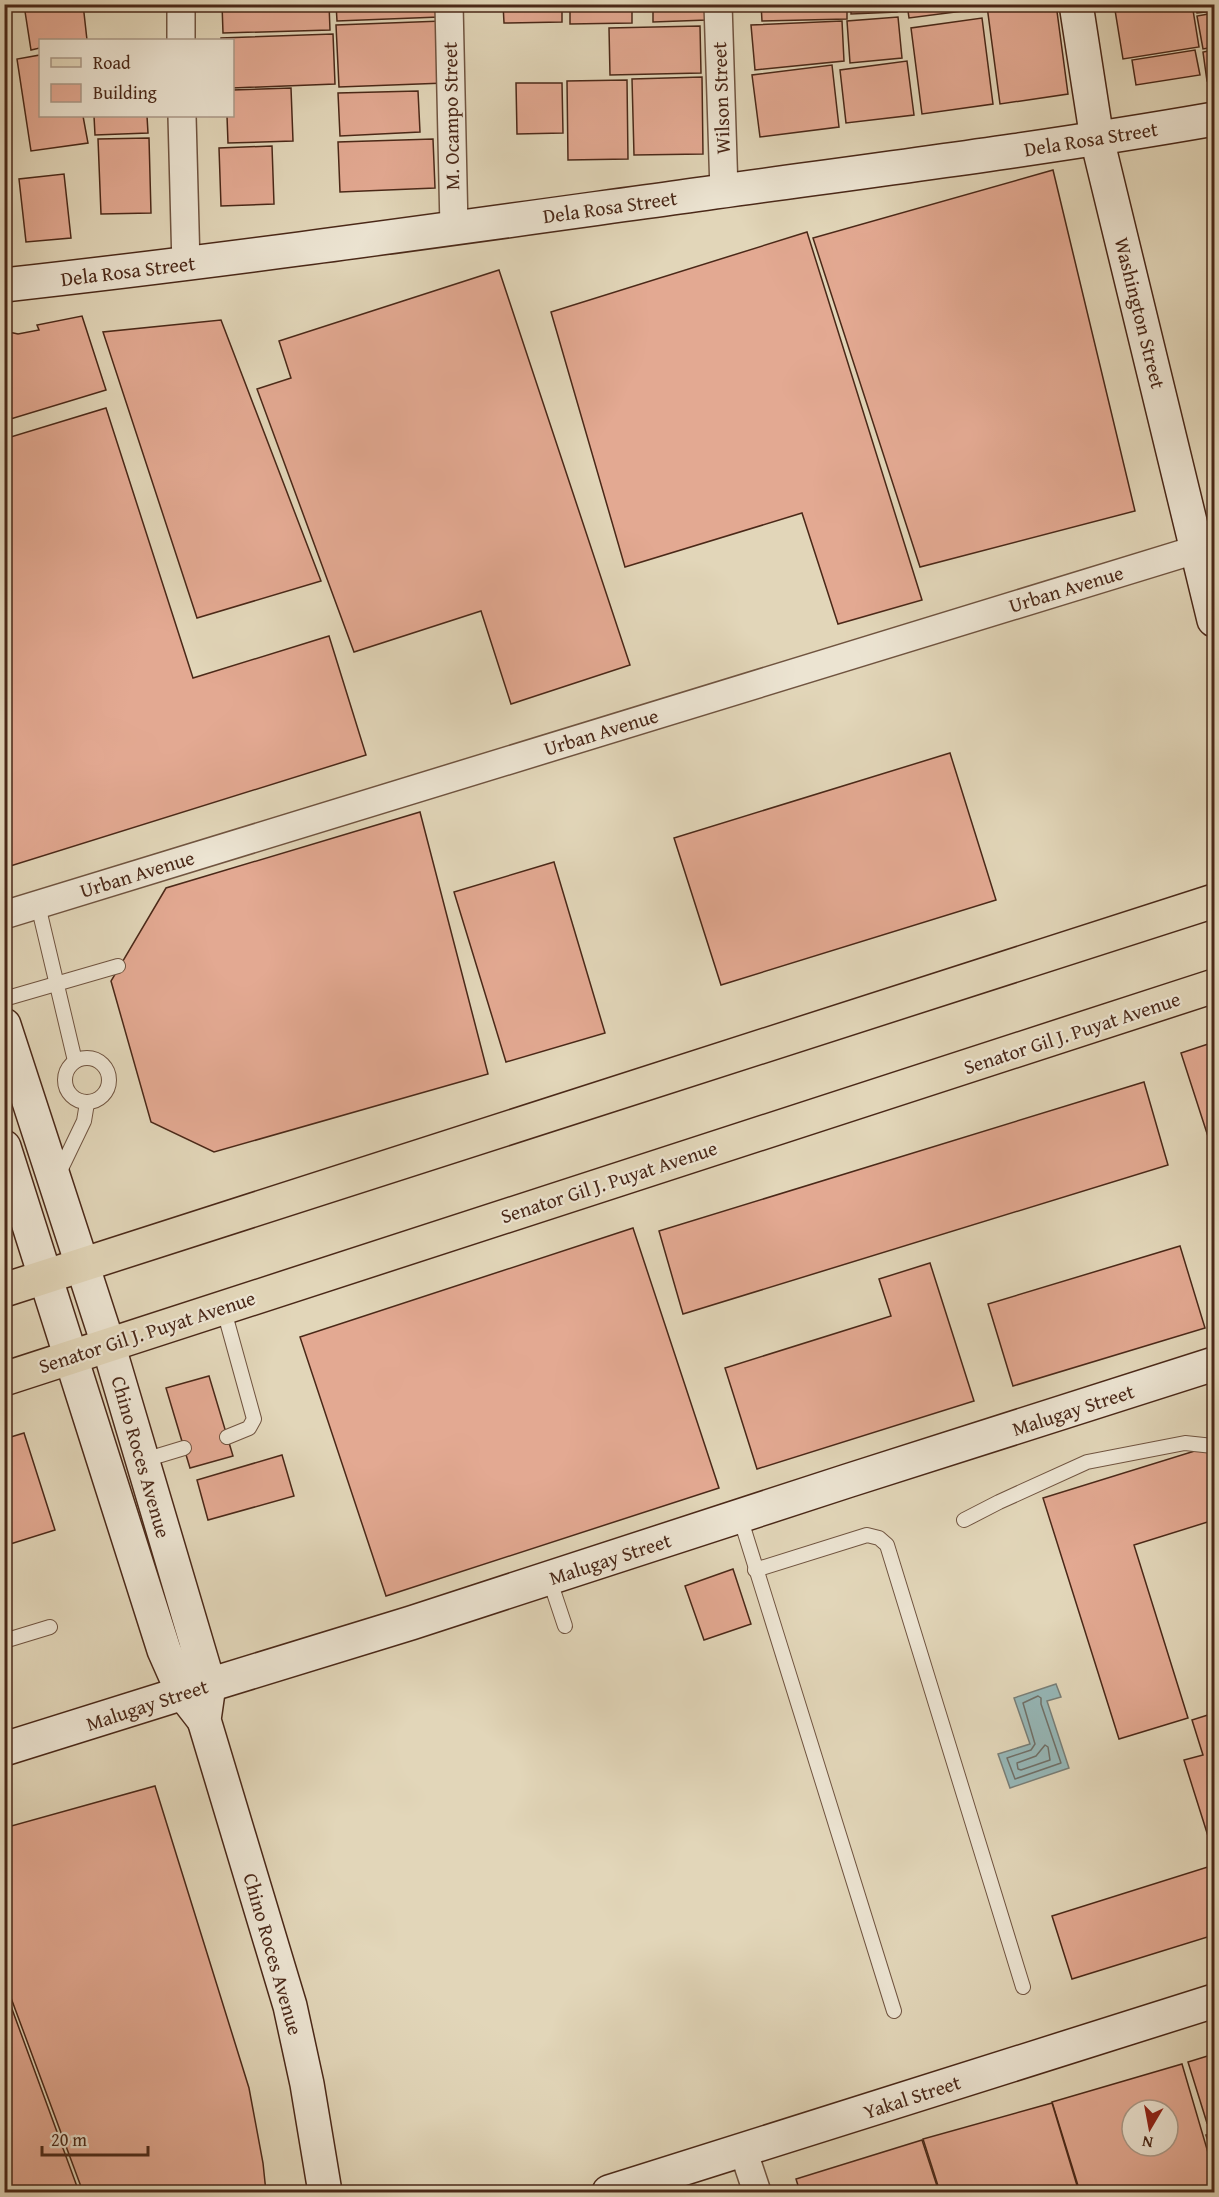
<svg xmlns="http://www.w3.org/2000/svg" width="1219" height="2197" font-family="'Gentium Book Plus',serif">
	<style>
		.water { fill: #96b7b7; stroke: #787e77; stroke-width: 1.5 }
		.lines { fill: none; stroke-linecap: round; stroke-linejoin: round }
		.shore { stroke: #707068; stroke-width: 1.5 }
		.building { fill: #e3a992; stroke: #4a2818; stroke-width: 1.5; fill-rule: evenodd }
		.lane-casing { stroke: #705440; stroke-width: 16 }
		.street-casing { stroke: #705440; stroke-width: 30 }
		.secondary-casing { stroke: #4a2818; stroke-width: 36 }
		.primary-casing { stroke: #4a2818; stroke-width: 36 }
		.lane { stroke: #ece4d2; stroke-width: 14 }
		.street { stroke: #ece4d2; stroke-width: 27 }
		.secondary { stroke: #ece4d2; stroke-width: 33 }
		.primary { stroke: #e2d6b9; stroke-width: 33 }
		.labels { text-anchor: middle; stroke-width: 4.5; stroke-linejoin: round; paint-order: stroke }
		.street-label { font-size: 20px; fill: #4a2818; stroke: #ece4d2 }
	</style>
	<rect width="100%" height="100%" fill="#e2d6b9"/>
	<filter id="stains"><feTurbulence type="fractalNoise" baseFrequency=".00333" numOctaves="4"/><feColorMatrix values="0 0 0 0 .2 0 0 0 0 .09 0 0 0 0 .02 0 0 0 .5 -.17"/></filter>
	<radialGradient id="worn" r=".72"><stop offset=".6" stop-color="#630" stop-opacity="0"/><stop offset="1" stop-color="#630" stop-opacity=".3"/></radialGradient>
	<polygon class="water" points="1056,1684 1061,1697 1047,1701 1069,1768 1010,1788 998,1754 1030,1744 1014,1698"/>
	<g class="lines">
		<g class="shore">
			<polygon points="1038,1696 1041,1698 1041,1704 1061,1763 1015,1779 1007,1758 1031,1750 1035,1744 1023,1703"/>
			<polygon points="1045,1745 1048,1747 1050,1760 1021,1770 1018,1769 1017,1763 1036,1756"/>
		</g>
	</g>
	<g class="building">
		<polygon points="4,4 83,4 87,40 40,40 40,48 31,50 24,5 4,8"/>
		<polygon points="222,4 329,4 330,30 223,33"/>
		<polygon points="336,4 439,4 439,17 337,21"/>
		<polygon points="503,4 562,4 562,22 504,23"/>
		<polygon points="570,4 632,4 632,23 570,24"/>
		<polygon points="653,4 706,4 707,20 653,22"/>
		<polygon points="761,4 847,4 847,19 762,21"/>
		<polygon points="851,4 897,4 897,12 851,14"/>
		<polygon points="907,4 977,4 978,9 909,18"/>
		<polygon points="999,4 1056,4 1068,94 1000,104 987,6"/>
		<polygon points="1114,4 1192,4 1199,47 1123,59"/>
		<polygon points="1195,4 1214,4 1214,11 1197,13"/>
		<polygon points="1214,13 1214,47 1203,49 1197,16"/>
		<polygon points="898,17 902,58 850,63 847,21"/>
		<polygon points="982,18 993,104 922,114 911,28"/>
		<polygon points="442,21 445,83 339,87 336,25"/>
		<polygon points="842,21 844,61 755,70 751,25"/>
		<polygon points="700,26 701,73 610,75 609,28"/>
		<polygon points="333,34 335,84 232,88 232,40 221,40 221,38"/>
		<polygon points="1195,50 1200,75 1136,85 1132,60"/>
		<polygon points="1214,50 1214,80 1207,81 1203,52"/>
		<polygon points="40,55 40,116 83,116 88,143 31,151 17,59"/>
		<polygon points="907,61 914,115 846,123 840,70"/>
		<polygon points="832,65 839,127 760,137 752,75"/>
		<polygon points="702,77 703,154 634,155 632,79"/>
		<polygon points="627,80 628,159 568,160 567,81"/>
		<polygon points="516,83 562,83 563,133 517,134"/>
		<polygon points="291,88 293,141 228,143 227,116 232,116 232,90"/>
		<polygon points="418,91 420,132 340,136 338,93"/>
		<polygon points="94,116 147,116 148,133 95,135"/>
		<polygon points="149,138 151,213 101,214 98,139"/>
		<polygon points="433,139 435,188 340,192 338,142"/>
		<polygon points="272,146 274,204 221,206 219,148"/>
		<polygon points="1053,170 1135,511 920,567 813,238"/>
		<polygon points="64,174 71,238 26,242 19,179"/>
		<polygon points="807,232 922,600 838,624 802,513 625,567 551,312"/>
		<polygon points="499,270 630,665 511,704 481,611 354,652 257,389 291,378 279,341"/>
		<polygon points="82,316 106,390 4,421 4,331 18,334 39,330 37,325"/>
		<polygon points="221,320 321,581 197,618 103,332"/>
		<polygon points="106,408 193,678 329,636 366,755 4,868 4,439"/>
		<polygon points="950,753 996,900 721,985 674,838"/>
		<polygon points="420,812 488,1074 214,1152 151,1122 111,981 166,888"/>
		<polygon points="554,862 605,1033 506,1062 454,892"/>
		<polygon points="1214,1042 1214,1155 1181,1053"/>
		<polygon points="1144,1082 1168,1165 683,1314 659,1231"/>
		<polygon points="633,1228 719,1488 386,1596 300,1337"/>
		<polygon points="1180,1246 1205,1328 1013,1386 988,1304"/>
		<polygon points="930,1263 974,1401 757,1469 725,1368 891,1316 879,1279"/>
		<polygon points="209,1376 233,1456 190,1468 166,1388"/>
		<polygon points="24,1433 55,1530 4,1546 4,1439"/>
		<polygon points="1214,1445 1214,1520 1134,1545 1188,1718 1119,1739 1043,1498"/>
		<polygon points="282,1455 294,1496 208,1520 197,1480"/>
		<polygon points="733,1569 751,1624 704,1640 685,1586"/>
		<polygon points="1214,1713 1214,1855 1184,1760 1203,1755 1192,1720"/>
		<polygon points="155,1786 249,2088 263,2163 266,2192 83,2192 4,1979 4,1828"/>
		<polygon points="1214,1865 1214,1935 1072,1979 1052,1916"/>
		<polygon points="4,1986 12,2009 79,2192 4,2192"/>
		<polygon points="1214,2054 1214,2121 1207,2123 1188,2062"/>
		<path d="M 1182,2064 L 1214,2173 L 1214,2192 L 1080,2192 L 1052,2102 ZM 1132,2110 L 1168,2110 L 1168,2146 L 1132,2146 Z"/>
		<polygon points="1052,2103 1079,2192 940,2192 923,2139"/>
		<polygon points="1214,2133 1214,2162 1206,2135"/>
		<polygon points="922,2140 939,2192 800,2192 796,2179"/>
	</g>
	<g class="lines">
		<defs>
			<g id="lane">
				<polyline points="38,905 75,1061"/>
				<polyline points="4,999 118,966"/>
				<circle cx="87" cy="1080" r="22"/>
				<polyline points="58,1175 84,1121 87,1103"/>
				<polyline points="223,1307 254,1419 249,1428 227,1437"/>
				<polyline points="141,1461 184,1448"/>
				<polyline points="740,1517 894,2011"/>
				<polyline points="964,1520 999,1502 1087,1462 1185,1443 1213,1446"/>
				<polyline points="755,1570 867,1535 879,1538 887,1545 1023,1987"/>
				<polyline points="549,1578 565,1626"/>
				<polyline points="4,1641 50,1627"/>
			</g>
			<g id="street">
				<polyline points="181,4 181,40"/>
				<polyline points="449,4 454,228"/>
				<polyline points="718,4 724,191"/>
				<polyline points="182,116 186,265"/>
				<polyline points="4,915 1198,549"/>
				<polyline points="743,2150 757,2192"/>
			</g>
			<g id="secondary">
				<polyline points="1076,4 1097,139 1214,620"/>
				<path d="M 4,285 C 230,260 455,228 680,197 C 858,172 1037,150 1214,119"/>
				<polyline points="4,1025 108,1344 209,1685 204,1720 290,2006 307,2084 325,2192"/>
				<polyline points="4,1147 164,1650 183,1693 204,1720"/>
				<polyline points="209,1685 411,1623 847,1481 1214,1364"/>
				<polyline points="4,1749 183,1693"/>
				<polyline points="609,2192 1214,2001"/>
			</g>
			<g id="primary">
				<polyline points="4,1290 1214,901"/>
				<polyline points="4,1379 1214,986"/>
			</g>
		</defs>
		<use href="#lane" class="lane-casing"/>
		<use href="#street" class="street-casing"/>
		<use href="#secondary" class="secondary-casing"/>
		<use href="#primary" class="primary-casing"/>
		<use href="#lane" class="lane"/>
		<use href="#street" class="street"/>
		<use href="#secondary" class="secondary"/>
		<use href="#primary" class="primary"/>
	</g>
	<g class="labels">
		<g class="street-label">
			<text transform="translate(721 98) rotate(-92)" y="7">Wilson Street</text>
			<text transform="translate(451 116) rotate(-91)" y="7">M. Ocampo Street</text>
			<text transform="translate(1091 139) rotate(-9)" y="7">Dela Rosa Street</text>
			<text transform="translate(610 207) rotate(-8)" y="7">Dela Rosa Street</text>
			<text transform="translate(128 271) rotate(-7)" y="7">Dela Rosa Street</text>
			<text transform="translate(1140 313) rotate(76)" y="7">Washington Street</text>
			<text transform="translate(1066 589) rotate(-17)" y="7">Urban Avenue</text>
			<text transform="translate(601 732) rotate(-17)" y="7">Urban Avenue</text>
			<text transform="translate(137 874) rotate(-17)" y="7">Urban Avenue</text>
			<text transform="translate(1072 1033) rotate(-18)" y="7">Senator Gil J. Puyat Avenue</text>
			<text transform="translate(609 1182) rotate(-18)" y="7">Senator Gil J. Puyat Avenue</text>
			<text transform="translate(147 1332) rotate(-18)" y="7">Senator Gil J. Puyat Avenue</text>
			<text transform="translate(1073 1410) rotate(-18)" y="7">Malugay Street</text>
			<text transform="translate(141 1457) rotate(74)" y="7">Chino Roces Avenue</text>
			<text transform="translate(610 1559) rotate(-18)" y="7">Malugay Street</text>
			<text transform="translate(147 1705) rotate(-18)" y="7">Malugay Street</text>
			<text transform="translate(273 1954) rotate(74)" y="7">Chino Roces Avenue</text>
			<text transform="translate(912 2097) rotate(-18)" y="7">Yakal Street</text>
		</g>
	</g>
	<rect width="1219" height="2197" fill="none" stroke="#e2d6b9" stroke-width="24"/>
	<rect x="6" y="6" width="1207" height="2185" fill="none" stroke="#4a2818" stroke-width="3"/>
	<rect x="12" y="12" width="1195" height="2173" fill="none" stroke="#4a2818" stroke-width="1.5"/>
	<rect x="39" y="39" width="195" height="78" fill="#ece4d2" stroke="#ab9988" stroke-width="1.5"/>
	<rect x="51" y="58" width="30" height="9" fill="#e2d6b9" stroke="#ab9988" stroke-width="1.5"/>
	<text x="93" y="69" font-size="18" fill="#4a2818">Road</text>
	<rect x="51" y="84" width="30" height="18" fill="#e3a992" stroke="#ab9988" stroke-width="1.5"/>
	<text x="93" y="99" font-size="18" fill="#4a2818">Building</text>
	<g transform="translate(1150 2128) rotate(190)"><circle r="28" fill="#ece4d2" stroke="#ab9988" stroke-width="1.5"/>
	<path d="M0-4.5L10 22L0 15L-10 22Z" fill="#8f2418"/>
	<text y="-9" font-size="16" font-weight="bold" text-anchor="middle" fill="#4a2818">N</text>
	</g>
	<path d="M42 2146v9h106v-9" fill="none" stroke="#4a2818" stroke-width="3"/>
	<text x="51" y="2146" font-size="18" fill="#4a2818" stroke="#ece4d2" stroke-width="4.5" paint-order="stroke">20 m</text>
	<rect width="100%" height="100%" filter="url(#stains)"/>
	<rect width="100%" height="100%" fill="url(#worn)"/>
</svg>
